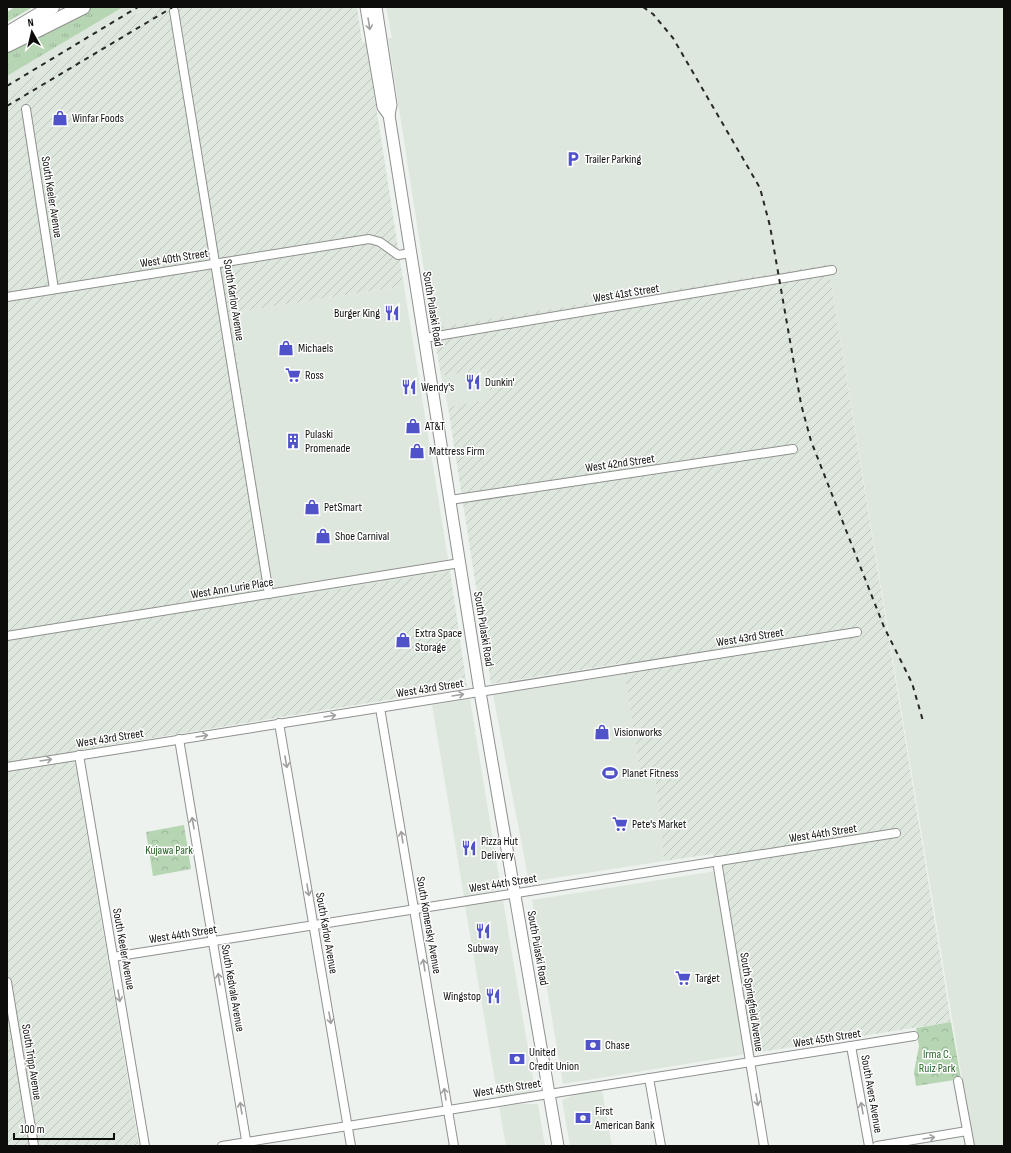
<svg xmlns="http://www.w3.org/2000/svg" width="1011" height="1153" font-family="'Sofia Sans Condensed',sans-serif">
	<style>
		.built { fill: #dee7dd }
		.industrial { fill: url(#industrial-furrows) }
		.grass { fill: url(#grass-tufts) }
		.park { fill: url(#park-crowns) }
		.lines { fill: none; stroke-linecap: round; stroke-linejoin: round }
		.minor-casing { stroke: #8e918d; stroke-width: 10 }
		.secondary-casing { stroke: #8e918d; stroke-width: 13 }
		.motorway-casing { stroke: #8e918d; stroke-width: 16 }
		.minor { stroke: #fff; stroke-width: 8 }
		.secondary { stroke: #fff; stroke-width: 11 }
		.motorway { stroke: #fff; stroke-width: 14 }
		.rail { stroke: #272826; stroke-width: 2; stroke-dasharray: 5 5; stroke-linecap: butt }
		.oneway { stroke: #9e9f9e }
		.labels { text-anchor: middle; stroke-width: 3; stroke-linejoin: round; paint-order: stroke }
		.poi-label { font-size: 12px; fill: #0d0e0c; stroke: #fff; text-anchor: start }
		.street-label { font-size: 12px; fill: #0d0e0c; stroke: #fff }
		.park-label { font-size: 12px; fill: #276225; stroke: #fff }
	</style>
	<defs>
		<pattern id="industrial-furrows" width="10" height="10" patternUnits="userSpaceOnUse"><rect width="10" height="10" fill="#dee7dd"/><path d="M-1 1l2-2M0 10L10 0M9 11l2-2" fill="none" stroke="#bdc5bc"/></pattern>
		<pattern id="grass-tufts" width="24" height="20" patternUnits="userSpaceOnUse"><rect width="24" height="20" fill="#b6d6b3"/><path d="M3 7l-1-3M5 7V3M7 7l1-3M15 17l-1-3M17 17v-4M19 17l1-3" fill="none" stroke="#9bb699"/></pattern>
		<pattern id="park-crowns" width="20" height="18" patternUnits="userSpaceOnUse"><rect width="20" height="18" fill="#b6d6b3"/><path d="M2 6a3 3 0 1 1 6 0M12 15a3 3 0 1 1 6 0" fill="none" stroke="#9bb699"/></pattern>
	</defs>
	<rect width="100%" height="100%" fill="#eef2ee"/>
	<g class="built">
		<polygon points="123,7 148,7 7,92 7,76"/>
		<polygon points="386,7 1004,7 1004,1146 973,1146 828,264 433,328 388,38 392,38"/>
		<polygon points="404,286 450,571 275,601 230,313"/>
		<polygon points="486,369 491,400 448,407 441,376"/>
		<polygon points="625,674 641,777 655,775 664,861 529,882 493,695"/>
		<polygon points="470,699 501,889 464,897 432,705"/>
		<polygon points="716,871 747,1054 563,1084 532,900"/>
		<polygon points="503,900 535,1090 521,1095 498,1098 465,906"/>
		<polygon points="602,1090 612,1146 570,1146 562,1100 576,1094"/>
		<polygon points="519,1104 538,1104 545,1146 506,1146 499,1107"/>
	</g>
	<g class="industrial">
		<polygon points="148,7 357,7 362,42 366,42 404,286 230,313 275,600 450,571 467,687 73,751 139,1146 7,1146 7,92"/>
		<polygon points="828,264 951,1022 747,1054 713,854 664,861 655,775 641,777 623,663 491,684 448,407 491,399 486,369 441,376 433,328"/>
	</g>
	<g class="grass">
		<polygon points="15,7 33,7 7,22 7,12"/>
		<polygon points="93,7 123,7 7,76 7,51"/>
	</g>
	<g class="park">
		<polygon points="184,825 191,869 153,876 146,832"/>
		<polygon points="951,1022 961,1079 916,1086 914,1072 919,1046 916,1028"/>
	</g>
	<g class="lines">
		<defs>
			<g id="minor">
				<polyline points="174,11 269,594"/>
				<polyline points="26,109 54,289"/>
				<polyline points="7,297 369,239 380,242 398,255 411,253"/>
				<polyline points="425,338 832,270"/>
				<polyline points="450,500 793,449"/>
				<polyline points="7,636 460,563"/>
				<polyline points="380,708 454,1146"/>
				<polyline points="279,723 351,1146"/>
				<polyline points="179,739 247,1146"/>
				<polyline points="79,755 145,1146"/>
				<polyline points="7,767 857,632"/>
				<polyline points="717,861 764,1146"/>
				<polyline points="113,957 896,833"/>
				<polyline points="7,982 34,1146"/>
				<polyline points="851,1046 869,1146"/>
				<polyline points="649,1078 661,1146"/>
				<polyline points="958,1081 970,1146"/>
				<polyline points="222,1146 914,1036"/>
				<polyline points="877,1146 967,1131"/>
			</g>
			<g id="secondary">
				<polyline points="366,7 383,107 389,115"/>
				<polyline points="376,7 391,105 389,115 480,692 558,1146"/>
			</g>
			<g id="motorway">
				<polyline points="7,34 52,7"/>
				<polyline points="7,45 83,7"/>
			</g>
		</defs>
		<use href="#minor" class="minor-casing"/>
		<use href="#secondary" class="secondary-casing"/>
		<use href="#motorway" class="motorway-casing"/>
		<use href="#minor" class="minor"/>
		<use href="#secondary" class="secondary"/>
		<use href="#motorway" class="motorway"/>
		<g class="rail">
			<polyline points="643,7 653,14 673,38 760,188 770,226 801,404 811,441 884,627 912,683 923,721"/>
			<polyline points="7,86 138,7"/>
			<polyline points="7,106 173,7"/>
		</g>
	</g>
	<defs><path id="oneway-shaft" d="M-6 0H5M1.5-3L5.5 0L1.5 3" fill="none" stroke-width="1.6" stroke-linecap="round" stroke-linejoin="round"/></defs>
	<g class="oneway">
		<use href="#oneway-shaft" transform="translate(369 24) rotate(81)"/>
		<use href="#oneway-shaft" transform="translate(458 695) rotate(-9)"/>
		<use href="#oneway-shaft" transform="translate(330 716) rotate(-9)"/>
		<use href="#oneway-shaft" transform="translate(202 736) rotate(-9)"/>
		<use href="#oneway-shaft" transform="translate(46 760) rotate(-9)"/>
		<use href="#oneway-shaft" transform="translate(286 762) rotate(80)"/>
		<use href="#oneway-shaft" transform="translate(193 823) rotate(-100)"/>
		<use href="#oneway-shaft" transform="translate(402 837) rotate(-99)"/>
		<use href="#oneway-shaft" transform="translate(308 890) rotate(80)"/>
		<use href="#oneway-shaft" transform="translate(424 965) rotate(-99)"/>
		<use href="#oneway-shaft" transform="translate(219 979) rotate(-99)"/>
		<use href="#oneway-shaft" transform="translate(119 996) rotate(80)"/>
		<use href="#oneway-shaft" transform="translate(330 1018) rotate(80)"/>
		<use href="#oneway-shaft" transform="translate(445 1094) rotate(-99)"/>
		<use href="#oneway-shaft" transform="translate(757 1100) rotate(80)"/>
		<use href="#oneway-shaft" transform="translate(241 1108) rotate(-99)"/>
		<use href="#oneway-shaft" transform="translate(862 1108) rotate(-100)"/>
		<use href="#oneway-shaft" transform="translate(929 1138) rotate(-9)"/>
	</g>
	<defs>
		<symbol id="shop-bare" viewBox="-9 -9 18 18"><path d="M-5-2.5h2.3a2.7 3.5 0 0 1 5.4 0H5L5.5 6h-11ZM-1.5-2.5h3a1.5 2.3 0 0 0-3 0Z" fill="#4f52c8" stroke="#fff" stroke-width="2.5" paint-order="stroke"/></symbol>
		<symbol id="parking-bare" viewBox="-9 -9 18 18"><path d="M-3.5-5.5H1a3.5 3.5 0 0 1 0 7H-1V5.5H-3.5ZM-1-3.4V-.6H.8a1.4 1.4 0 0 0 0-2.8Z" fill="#4f52c8" stroke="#fff" stroke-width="2.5" paint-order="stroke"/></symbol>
		<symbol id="restaurant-bare" viewBox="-9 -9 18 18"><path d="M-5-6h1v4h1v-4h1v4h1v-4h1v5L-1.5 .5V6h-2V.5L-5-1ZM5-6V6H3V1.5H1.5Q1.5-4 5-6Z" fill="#4f52c8" stroke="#fff" stroke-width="2.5" paint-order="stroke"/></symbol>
		<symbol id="supermarket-bare" viewBox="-9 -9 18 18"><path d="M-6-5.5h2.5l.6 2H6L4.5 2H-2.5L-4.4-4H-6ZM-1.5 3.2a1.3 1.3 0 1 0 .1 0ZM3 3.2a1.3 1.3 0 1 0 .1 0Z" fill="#4f52c8" stroke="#fff" stroke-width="2.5" paint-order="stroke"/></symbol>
		<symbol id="building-bare" viewBox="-9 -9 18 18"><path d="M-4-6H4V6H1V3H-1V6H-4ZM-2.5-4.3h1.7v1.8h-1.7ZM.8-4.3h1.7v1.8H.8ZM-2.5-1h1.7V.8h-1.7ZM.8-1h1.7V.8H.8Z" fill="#4f52c8" stroke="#fff" stroke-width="2.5" paint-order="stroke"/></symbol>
		<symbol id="stadium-bare" viewBox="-9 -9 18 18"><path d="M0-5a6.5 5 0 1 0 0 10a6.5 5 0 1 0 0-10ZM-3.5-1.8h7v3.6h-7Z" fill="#4f52c8" stroke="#fff" stroke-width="2.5" paint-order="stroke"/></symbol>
		<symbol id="bank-bare" viewBox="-9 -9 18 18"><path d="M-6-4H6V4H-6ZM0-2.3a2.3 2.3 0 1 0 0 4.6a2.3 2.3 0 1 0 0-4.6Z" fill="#4f52c8" stroke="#fff" stroke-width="2.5" paint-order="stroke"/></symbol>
	</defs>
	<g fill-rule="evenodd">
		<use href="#shop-bare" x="49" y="107" width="22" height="22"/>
		<use href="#parking-bare" x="562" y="148" width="22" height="22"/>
		<use href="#restaurant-bare" x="381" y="302" width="22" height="22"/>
		<use href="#shop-bare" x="275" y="337" width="22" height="22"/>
		<use href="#supermarket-bare" x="282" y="364" width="22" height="22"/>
		<use href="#restaurant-bare" x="462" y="371" width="22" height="22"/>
		<use href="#restaurant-bare" x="398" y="376" width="22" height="22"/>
		<use href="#shop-bare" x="402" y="415" width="22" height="22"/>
		<use href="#building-bare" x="282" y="430" width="22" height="22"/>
		<use href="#shop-bare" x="406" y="440" width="22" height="22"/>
		<use href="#shop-bare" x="301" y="496" width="22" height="22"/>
		<use href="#shop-bare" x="312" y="525" width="22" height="22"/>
		<use href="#shop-bare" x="392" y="629" width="22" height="22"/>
		<use href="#shop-bare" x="591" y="721" width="22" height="22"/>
		<use href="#stadium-bare" x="599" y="762" width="22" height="22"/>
		<use href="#supermarket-bare" x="609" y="813" width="22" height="22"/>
		<use href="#restaurant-bare" x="458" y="837" width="22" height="22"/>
		<use href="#restaurant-bare" x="472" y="920" width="22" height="22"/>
		<use href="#supermarket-bare" x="672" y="967" width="22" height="22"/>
		<use href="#restaurant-bare" x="482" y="985" width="22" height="22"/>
		<use href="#bank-bare" x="582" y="1034" width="22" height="22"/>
		<use href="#bank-bare" x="506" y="1048" width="22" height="22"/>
		<use href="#bank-bare" x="572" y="1107" width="22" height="22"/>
	</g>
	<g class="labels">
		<g class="poi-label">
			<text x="72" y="122">Winfar Foods</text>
			<text x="585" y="163">Trailer Parking</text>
			<text x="380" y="317" text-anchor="end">Burger King</text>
			<text x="298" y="352">Michaels</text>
			<text x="305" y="379">Ross</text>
			<text x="485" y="386">Dunkin'</text>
			<text x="421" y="391">Wendy's</text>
			<text x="425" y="430">AT&amp;T</text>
			<text x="305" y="438">Pulaski<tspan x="305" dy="14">Promenade</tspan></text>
			<text x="429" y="455">Mattress Firm</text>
			<text x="324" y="511">PetSmart</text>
			<text x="335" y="540">Shoe Carnival</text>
			<text x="415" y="637">Extra Space<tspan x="415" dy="14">Storage</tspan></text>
			<text x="614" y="736">Visionworks</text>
			<text x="622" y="777">Planet Fitness</text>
			<text x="632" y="828">Pete's Market</text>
			<text x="481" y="845">Pizza Hut<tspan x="481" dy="14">Delivery</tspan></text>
			<text x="483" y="952" text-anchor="middle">Subway</text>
			<text x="695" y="982">Target</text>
			<text x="481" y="1000" text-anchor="end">Wingstop</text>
			<text x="605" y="1049">Chase</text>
			<text x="529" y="1056">United<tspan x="529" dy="14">Credit Union</tspan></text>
			<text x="595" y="1115">First<tspan x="595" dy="14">American Bank</tspan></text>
		</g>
		<g class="street-label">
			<text transform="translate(52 197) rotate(81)" y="4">South Keeler Avenue</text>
			<text transform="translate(174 258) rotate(-9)" y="4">West 40th Street</text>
			<text transform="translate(626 293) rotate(-9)" y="4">West 41st Street</text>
			<text transform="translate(234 300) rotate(81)" y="4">South Karlov Avenue</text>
			<text transform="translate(433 309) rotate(81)" y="4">South Pulaski Road</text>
			<text transform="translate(620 463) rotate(-8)" y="4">West 42nd Street</text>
			<text transform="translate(232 588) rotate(-9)" y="4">West Ann Lurie Place</text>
			<text transform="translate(484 629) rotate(81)" y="4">South Pulaski Road</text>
			<text transform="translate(750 637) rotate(-9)" y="4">West 43rd Street</text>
			<text transform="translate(430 688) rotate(-9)" y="4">West 43rd Street</text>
			<text transform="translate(110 738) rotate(-9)" y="4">West 43rd Street</text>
			<text transform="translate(823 833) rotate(-9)" y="4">West 44th Street</text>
			<text transform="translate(503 883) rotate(-9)" y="4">West 44th Street</text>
			<text transform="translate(429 925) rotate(80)" y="4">South Komensky Avenue</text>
			<text transform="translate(327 933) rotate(80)" y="4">South Karlov Avenue</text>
			<text transform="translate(183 934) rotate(-9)" y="4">West 44th Street</text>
			<text transform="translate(538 948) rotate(80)" y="4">South Pulaski Road</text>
			<text transform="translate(124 949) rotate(80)" y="4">South Keeler Avenue</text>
			<text transform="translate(233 988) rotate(80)" y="4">South Kedvale Avenue</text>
			<text transform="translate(752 1002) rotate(81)" y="4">South Springfield Avenue</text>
			<text transform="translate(827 1038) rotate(-9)" y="4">West 45th Street</text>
			<text transform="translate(32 1062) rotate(81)" y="4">South Tripp Avenue</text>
			<text transform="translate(507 1088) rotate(-9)" y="4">West 45th Street</text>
			<text transform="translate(872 1094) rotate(80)" y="4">South Avers Avenue</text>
		</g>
		<g class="park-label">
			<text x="169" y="854">Kujawa Park</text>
			<text x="937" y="1058">Irma C.<tspan x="937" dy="14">Ruiz Park</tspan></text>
		</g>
	</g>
	<rect width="1011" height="1153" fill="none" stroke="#0d0e0c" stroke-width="16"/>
	<g transform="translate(32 32) rotate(352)" stroke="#ffffff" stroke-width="3" paint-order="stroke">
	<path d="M0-3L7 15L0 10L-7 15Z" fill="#0d0e0c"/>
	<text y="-6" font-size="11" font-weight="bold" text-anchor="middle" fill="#0d0e0c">N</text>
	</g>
	<path d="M14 1133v6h100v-6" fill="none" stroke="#0d0e0c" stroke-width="2"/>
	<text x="20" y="1133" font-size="12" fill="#0d0e0c" stroke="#ffffff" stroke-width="3" paint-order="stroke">100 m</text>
</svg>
